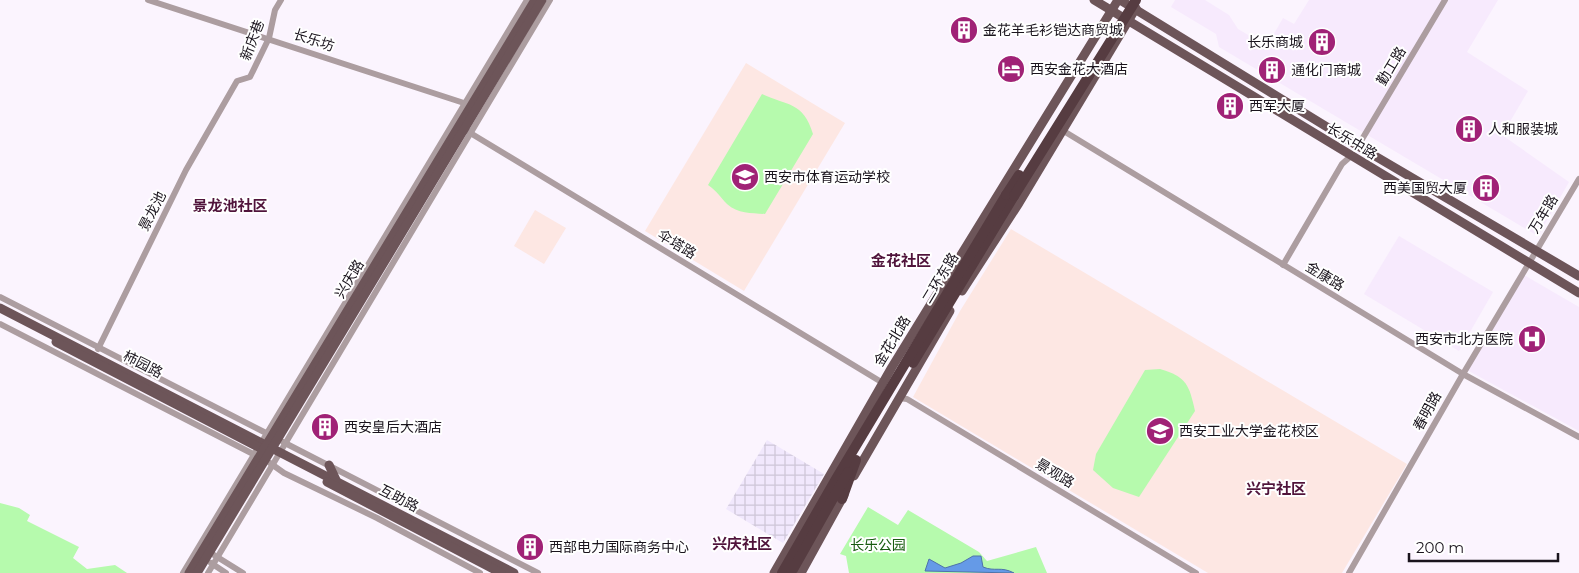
<svg xmlns="http://www.w3.org/2000/svg" width="1579" height="573" font-family="Montserrat,'Noto Sans SC',sans-serif">
	<style>
		.built { fill: #f7eafd }
		.industrial { fill: url(#industrial-grid) }
		.education { fill: #fde7e3 }
		.green { fill: #b6faad }
		.water { fill: #659ae7; stroke: #4e72aa }
		.lines { fill: none; stroke-linecap: round; stroke-linejoin: round }
		.minor { stroke: #ac9da0; stroke-width: 6 }
		.major { stroke: #6d5559; stroke-width: 9 }
		.highway { stroke: #563c41; stroke-width: 10 }
		.highway-bridge { stroke: #563c41; stroke-width: 10 }
		.labels { text-anchor: middle; stroke-width: 4; stroke-linejoin: round; paint-order: stroke }
		.poi-label { font-size: 14px; fill: #1a141d; stroke: #fff; text-anchor: start }
		.street-label { font-size: 14px; fill: #1a141d; stroke: #fff }
		.park-label { font-size: 14px; fill: #185c10; stroke: #fff }
		.neighbourhood-label { font-size: 15px; font-weight: bold; fill: #50143b; stroke: #fff }
	</style>
	<defs>
		<pattern id="industrial-grid" width="8" height="8" patternUnits="userSpaceOnUse" patternTransform="scale(1.25)"><rect width="8" height="8" fill="#f1e8fd"/><path d="M0 4h8M4 0v8" fill="none" stroke="#cec6d8"/></pattern>
	</defs>
	<rect width="100%" height="100%" fill="#fbf4fe"/>
	<g class="built">
		<polygon points="1175,0 1205,0 1229,15 1238,29 1267,46 1283,18 1294,24 1309,0 1498,0 1467,52 1528,91 1502,135 1569,182 1538,236 1219,47 1216,34 1171,7"/>
		<polygon points="1399,236 1493,292 1459,351 1364,294"/>
		<polygon points="1524,275 1579,307 1579,431 1467,370"/>
	</g>
	<polygon class="industrial" points="767,440 824,474 783,543 726,509"/>
	<g class="education">
		<polygon points="746,63 845,123 744,291 645,231"/>
		<polygon points="535,210 566,228 544,264 514,246"/>
		<polygon points="1011,229 1407,464 1342,573 1208,573 913,397 960,311"/>
	</g>
	<g class="green">
		<path d="M 762,94 C 787,106 803,101 813,134 L 765,214 C 752,213 738,214 727,204 C 720,197 718,192 708,185 Z"/>
		<path d="M 1160,369 C 1187,377 1189,385 1195,411 L 1139,497 L 1113,488 L 1093,470 L 1096,454 L 1145,370 Z"/>
		<polygon points="0,503 19,508 30,515 27,521 79,547 73,558 87,569 115,565 127,573 0,573"/>
		<polygon points="868,507 898,525 908,510 979,552 987,561 1036,547 1047,573 849,573 846,556 840,554"/>
	</g>
	<path class="water" d="M 973,556 L 981,556 L 983,567 C 995,572 1001,566 1014,573 L 925,571 L 929,559 L 945,568 L 961,563 Z"/>
	<g class="lines">
		<g class="minor">
			<polyline points="148,0 467,104"/>
			<polyline points="1062,130 1463,374 1579,437"/>
			<polyline points="467,131 883,383"/>
			<polyline points="1358,146 1445,0"/>
			<polyline points="1283,265 1342,164 1351,156"/>
			<polyline points="0,297 270,435"/>
			<polyline points="0,324 257,456"/>
			<polyline points="98,349 186,170 237,81 250,77 269,38 275,10 281,0"/>
			<polyline points="899,398 907,399 1196,573"/>
			<polyline points="283,442 538,573"/>
			<polyline points="270,463 284,473 377,518 480,573"/>
			<polyline points="214,555 243,573"/>
			<polyline points="211,563 226,573"/>
			<polyline points="183,573 527,0"/>
			<polyline points="208,573 550,0"/>
			<polyline points="1349,573 1463,374 1579,179"/>
		</g>
		<g class="major">
			<polyline points="1094,0 1579,293"/>
			<polyline points="1120,0 1358,146 1579,276"/>
			<polyline points="962,291 1019,203 1136,8"/>
			<polyline points="0,308 514,573"/>
			<polyline points="56,342 266,451"/>
			<polyline points="329,465 336,480"/>
			<polyline points="854,476 950,311"/>
			<polyline points="327,482 501,573"/>
			<polyline points="189,573 535,0"/>
			<polyline points="197,573 542,0"/>
			<polyline points="774,573 892,367 1118,0"/>
			<polyline points="801,573 844,495"/>
		</g>
		<g class="highway">
			<polyline points="913,363 1014,196"/>
			<polyline points="842,499 856,460"/>
			<polyline points="782,573 836,479 1006,195"/>
			<polyline points="791,573 848,472"/>
		</g>
		<g class="highway-bridge">
			<polyline points="1006,195 1019,175"/>
			<polyline points="1014,196 1136,0"/>
		</g>
	</g>
	<defs>
		<symbol id="building-disc" viewBox="-11 -11 22 22"><circle r="9.5" fill="#a02276" stroke="#fff"/><path d="M-4-6H4V6H1V3H-1V6H-4ZM-2.5-4.3h1.7v1.8h-1.7ZM.8-4.3h1.7v1.8H.8ZM-2.5-1h1.7V.8h-1.7ZM.8-1h1.7V.8H.8Z" fill="#fff"/></symbol>
		<symbol id="hotel-disc" viewBox="-11 -11 22 22"><circle r="9.5" fill="#a02276" stroke="#fff"/><path d="M-6-4.5h1.5V1H6V5H4.5V3h-9V5H-6ZM-4 0a1.8 1.8 0 1 1 3.6 0ZM.5 0V-2.5h3Q6-2.5 6 0Z" fill="#fff"/></symbol>
		<symbol id="school-disc" viewBox="-11 -11 22 22"><circle r="9.5" fill="#a02276" stroke="#fff"/><path d="M0-5L7-2L0 1L-7-2ZM-4 1L0 2.5L4 1V4Q0 6-4 4Z" fill="#fff"/></symbol>
		<symbol id="hospital-disc" viewBox="-11 -11 22 22"><circle r="9.5" fill="#a02276" stroke="#fff"/><path d="M-5-5h3v3.5h4V-5h3V5h-3V1.5h-4V5h-3Z" fill="#fff"/></symbol>
		<symbol id="university-disc" viewBox="-11 -11 22 22"><circle r="9.5" fill="#a02276" stroke="#fff"/><path d="M0-5L7-2L0 1L-7-2ZM-4 1L0 2.5L4 1V4Q0 6-4 4Z" fill="#fff"/></symbol>
	</defs>
	<g fill-rule="evenodd">
		<use href="#building-disc" x="948" y="14" width="32" height="32"/>
		<use href="#building-disc" x="1306" y="26" width="32" height="32"/>
		<use href="#hotel-disc" x="995" y="53" width="32" height="32"/>
		<use href="#building-disc" x="1256" y="54" width="32" height="32"/>
		<use href="#building-disc" x="1214" y="90" width="32" height="32"/>
		<use href="#building-disc" x="1453" y="113" width="32" height="32"/>
		<use href="#school-disc" x="729" y="161" width="32" height="32"/>
		<use href="#building-disc" x="1470" y="172" width="32" height="32"/>
		<use href="#hospital-disc" x="1516" y="323" width="32" height="32"/>
		<use href="#building-disc" x="309" y="411" width="32" height="32"/>
		<use href="#university-disc" x="1144" y="415" width="32" height="32"/>
		<use href="#building-disc" x="514" y="531" width="32" height="32"/>
	</g>
	<g class="labels">
		<g class="poi-label">
			<text x="983" y="35">金花羊毛衫铠达商贸城</text>
			<text x="1303" y="47" text-anchor="end">长乐商城</text>
			<text x="1030" y="74">西安金花大酒店</text>
			<text x="1291" y="75">通化门商城</text>
			<text x="1249" y="111">西军大厦</text>
			<text x="1488" y="134">人和服装城</text>
			<text x="764" y="182">西安市体育运动学校</text>
			<text x="1467" y="193" text-anchor="end">西美国贸大厦</text>
			<text x="1513" y="344" text-anchor="end">西安市北方医院</text>
			<text x="344" y="432">西安皇后大酒店</text>
			<text x="1179" y="436">西安工业大学金花校区</text>
			<text x="549" y="552">西部电力国际商务中心</text>
		</g>
		<g class="street-label">
			<text transform="translate(252 40) rotate(-69)" y="5">新庆巷</text>
			<text transform="translate(314 40) rotate(18)" y="5">长乐坊</text>
			<text transform="translate(1391 66) rotate(-59)" y="5">勤工路</text>
			<text transform="translate(1352 141) rotate(31)" y="5">长乐中路</text>
			<text transform="translate(152 211) rotate(-63)" y="5">景龙池</text>
			<text transform="translate(1543 214) rotate(-59)" y="5">万年路</text>
			<text transform="translate(677 244) rotate(31)" y="5">伞塔路</text>
			<text transform="translate(1325 276) rotate(31)" y="5">金康路</text>
			<text transform="translate(940 278) rotate(-59)" y="5">二环东路</text>
			<text transform="translate(349 279) rotate(-59)" y="5">兴庆路</text>
			<text transform="translate(892 341) rotate(-59)" y="5">金花北路</text>
			<text transform="translate(143 364) rotate(27)" y="5">柿园路</text>
			<text transform="translate(1427 411) rotate(-61)" y="5">春明路</text>
			<text transform="translate(1055 473) rotate(31)" y="5">景观路</text>
			<text transform="translate(399 498) rotate(27)" y="5">互助路</text>
		</g>
		<g class="park-label">
			<text x="878" y="550">长乐公园</text>
		</g>
		<g class="neighbourhood-label">
			<text x="230" y="211">景龙池社区</text>
			<text x="901" y="266">金花社区</text>
			<text x="1276" y="494">兴宁社区</text>
			<text x="742" y="549">兴庆社区</text>
		</g>
	</g>
	<path d="M1409 553v8h149v-8" fill="none" stroke="#1a141d" stroke-width="2.5"/>
	<text x="1416" y="553" font-size="15" fill="#1a141d" stroke="#ffffff" stroke-width="4" paint-order="stroke">200 m</text>
</svg>
